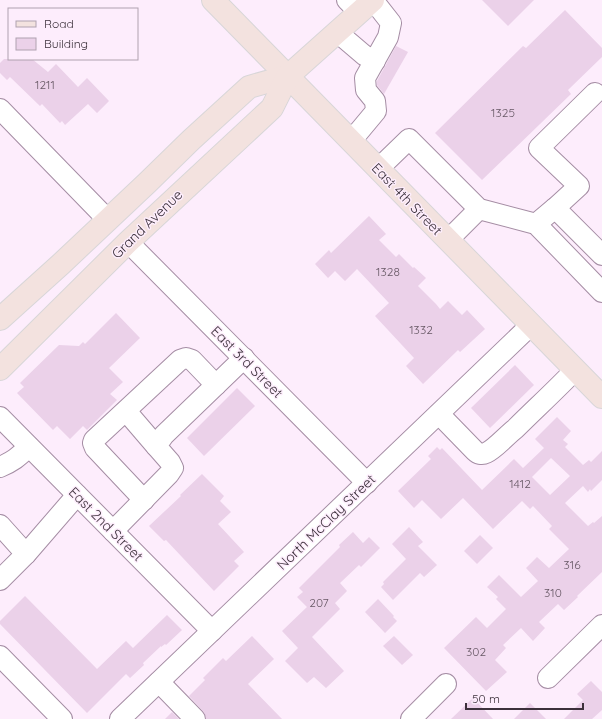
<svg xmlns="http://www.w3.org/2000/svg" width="602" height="719" font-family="Quicksand,sans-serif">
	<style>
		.building { fill: #ebd1e9; fill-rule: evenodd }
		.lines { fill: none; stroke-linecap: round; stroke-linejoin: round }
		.minor-casing { stroke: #a58da4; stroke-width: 22 }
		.major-casing { stroke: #d8d6d8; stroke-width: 24 }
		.minor { stroke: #fff; stroke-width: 20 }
		.major { stroke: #f3e2df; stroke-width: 22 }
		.labels { text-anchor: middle; stroke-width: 3; stroke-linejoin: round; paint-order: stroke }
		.number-label { font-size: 12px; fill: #685966 }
		.street-label { font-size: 14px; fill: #3c313b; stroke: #fdedfc }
	</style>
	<rect width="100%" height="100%" fill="#fdedfc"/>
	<g class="building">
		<polygon points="482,0 534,0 508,26"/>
		<polygon points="565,10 602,48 602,57 568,90 571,94 482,180 435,133 523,46 526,48"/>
		<polygon points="396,46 408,52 384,94 377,85 377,81"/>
		<polygon points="4,59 32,59 48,72 56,64 78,87 87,78 109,101 97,113 88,104 65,125 62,121 60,123 42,104 40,106 10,77 7,80 0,73 0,63"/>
		<polygon points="369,216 386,234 379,240 396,257 399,254 413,268 414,267 426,278 418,286 436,304 440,309 448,301 462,315 467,310 485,329 460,352 458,350 423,384 406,366 414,358 375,316 389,303 357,269 345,281 335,271 328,278 315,264 329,250 331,253"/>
		<polygon points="116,313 140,338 109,368 123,382 110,394 117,400 87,430 83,426 70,439 57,426 53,430 17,393 24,387 20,383 59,345 79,346 83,342 85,344"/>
		<polygon points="515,365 534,385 490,428 471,408"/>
		<polygon points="237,388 255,406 204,456 187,438"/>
		<path d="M 557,417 L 571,431 L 563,440 L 568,444 L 565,447 L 583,465 L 589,460 L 591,462 L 602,451 L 602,480 L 591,491 L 590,489 L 588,492 L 583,486 L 565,503 L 588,526 L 593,522 L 594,523 L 602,516 L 602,572 L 577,596 L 578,597 L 564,610 L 558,604 L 539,622 L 545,628 L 533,641 L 521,628 L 503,645 L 506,648 L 495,660 L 507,672 L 486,691 L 444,648 L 476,617 L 487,628 L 506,609 L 496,599 L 498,597 L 487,587 L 499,575 L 521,597 L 538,581 L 526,568 L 537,557 L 549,568 L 569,549 L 549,529 L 552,526 L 533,506 L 530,509 L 522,501 L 493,529 L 463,498 L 441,519 L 422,500 L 414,508 L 398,491 L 431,459 L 428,456 L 437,447 L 440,450 L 442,448 L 482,490 L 514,459 L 523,468 L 544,448 L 535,439 ZM 551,458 L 570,476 L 550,495 L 532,477 Z"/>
		<polygon points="202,474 224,496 220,501 231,512 218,524 244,552 234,561 239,566 214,591 166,540 164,541 149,526 181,496 180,495"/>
		<polygon points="409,527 423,542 418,546 437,565 424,577 420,573 393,600 381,587 384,584 383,582 406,559 392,544"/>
		<polygon points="353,532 363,543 369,537 380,548 361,567 359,565 340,583 347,591 335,603 340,609 312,637 344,671 326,688 314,677 307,683 285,661 298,648 282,631 307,607 297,597 303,592 299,588 340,547 339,545"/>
		<polygon points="480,535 493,548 477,564 464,551"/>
		<polygon points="25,596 97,669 126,641 133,648 167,615 182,630 166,645 165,644 161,647 161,646 143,663 144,665 130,678 126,674 87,713 0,624 0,621"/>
		<polygon points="378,599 394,616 393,617 397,621 385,633 365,612"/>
		<polygon points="252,636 274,659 248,684 282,719 206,719 206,716 203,711 189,696 205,680 203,678 223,658 226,661"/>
		<polygon points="394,636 413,655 402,665 383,646"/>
		<polygon points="591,681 602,692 602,710 592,719 564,719 583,700 577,694"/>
		<polygon points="473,698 493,719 451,719"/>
		<polygon points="530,703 546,719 514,719"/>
		<polygon points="172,712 179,719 165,719"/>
	</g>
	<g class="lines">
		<defs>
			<g id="minor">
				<polyline points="347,0 359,12"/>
				<polyline points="337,32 364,55 375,61"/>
				<polyline points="0,109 108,220"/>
				<polyline points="351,141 376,111 375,101 366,90 365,78 388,37 391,23 373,0"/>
				<polyline points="378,169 409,139 479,209 536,224 602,292"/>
				<polyline points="555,208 602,255"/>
				<polyline points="536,224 555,208 579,186 539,148 595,93"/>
				<polyline points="448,240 479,209"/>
				<polyline points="128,242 367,483"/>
				<polyline points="126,411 156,446"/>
				<path d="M 439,414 L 475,451 C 478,454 482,455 486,453 C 495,449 507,435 515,429 C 535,409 556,390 575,370"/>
				<polyline points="0,417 212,631"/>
				<path d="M 0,467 C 14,461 18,457 29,447"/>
				<polyline points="144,500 95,448 93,443 94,440 180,360 186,358 192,360 216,385"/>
				<polyline points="0,525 26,554"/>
				<polyline points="113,531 169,474 173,468 170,462 156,446 164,435 244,358"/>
				<polyline points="0,580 26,554 77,495"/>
				<polyline points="0,656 62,719"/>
				<polyline points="548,678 602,625"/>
				<polyline points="159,682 195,719"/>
				<polyline points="120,719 531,325"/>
				<polyline points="411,719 446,684"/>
			</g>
			<g id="major">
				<polyline points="213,0 602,397"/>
				<polyline points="0,319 61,264 147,183 191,140 249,87 288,76"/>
				<polyline points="0,369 128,242 272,108 288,76 373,0"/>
			</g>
		</defs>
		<use href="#minor" class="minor-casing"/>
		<use href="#major" class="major-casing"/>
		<use href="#minor" class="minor"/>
		<use href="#major" class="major"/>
	</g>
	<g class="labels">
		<g class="number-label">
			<text x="45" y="89">1211</text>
			<text x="503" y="117">1325</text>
			<text x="388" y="276">1328</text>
			<text x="421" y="334">1332</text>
			<text x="520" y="488">1412</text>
			<text x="572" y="569">316</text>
			<text x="553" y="597">310</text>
			<text x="319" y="607">207</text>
			<text x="476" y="656">302</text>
		</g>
		<g class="street-label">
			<text transform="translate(407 199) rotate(46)" y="5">East 4th Street</text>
			<text transform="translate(147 224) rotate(-44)" y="5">Grand Avenue</text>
			<text transform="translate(247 362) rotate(45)" y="5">East 3rd Street</text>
			<text transform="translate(326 522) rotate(-44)" y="5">North McClay Street</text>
			<text transform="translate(106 524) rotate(45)" y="5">East 2nd Street</text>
		</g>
	</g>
	<rect x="8" y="8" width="130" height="52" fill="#fdedfc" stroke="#b0a2af"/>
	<rect x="16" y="21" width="20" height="6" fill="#f3e2df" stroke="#b0a2af"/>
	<text x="44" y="28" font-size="12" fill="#3c313b">Road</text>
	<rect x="16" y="38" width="20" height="12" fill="#ebd1e9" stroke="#b0a2af"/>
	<text x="44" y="48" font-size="12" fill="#3c313b">Building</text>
	<path d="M466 703v6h117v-6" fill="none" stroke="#3c313b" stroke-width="2"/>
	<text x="472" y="703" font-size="12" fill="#3c313b" stroke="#fdedfc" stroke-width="3" paint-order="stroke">50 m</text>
</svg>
